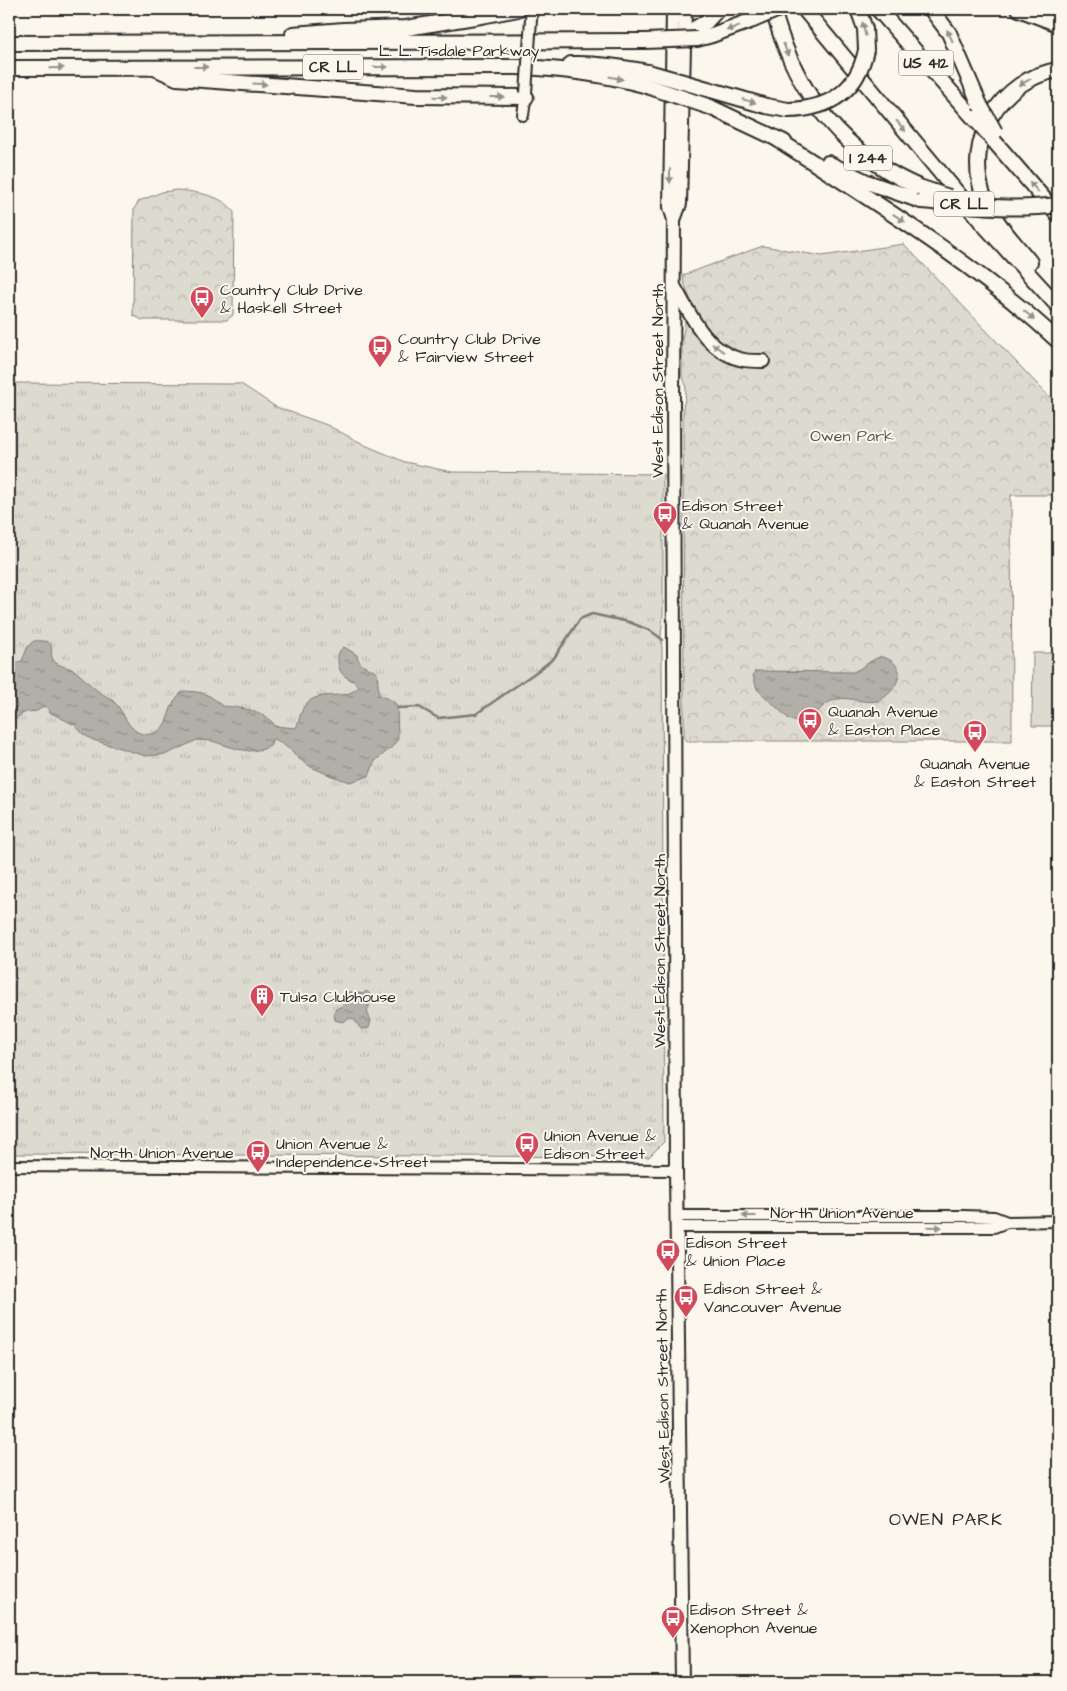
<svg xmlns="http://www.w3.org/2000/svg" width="1067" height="1691" font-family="'Architects Daughter',sans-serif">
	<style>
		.grass { fill: url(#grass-tufts); stroke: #84827e }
		.park { fill: url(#park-crowns); stroke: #84827e }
		.pitch { fill: #dddad0; stroke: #84827e }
		.water { fill: url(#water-ripples); stroke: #7b7a75 }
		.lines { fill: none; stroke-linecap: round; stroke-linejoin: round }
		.stream { stroke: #7b7a75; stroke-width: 2.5 }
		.minor-casing { stroke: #2b2b2b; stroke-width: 14 }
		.major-casing { stroke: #2b2b2b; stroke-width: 16 }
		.highway-casing { stroke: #2b2b2b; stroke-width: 18 }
		.minor { stroke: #fbf7ec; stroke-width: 10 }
		.major { stroke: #fbf7ec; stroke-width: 12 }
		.highway { stroke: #fbf7ec; stroke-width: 14 }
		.minor-bridge-casing { stroke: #2b2b2b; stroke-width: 14; stroke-linecap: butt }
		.highway-bridge-casing { stroke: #2b2b2b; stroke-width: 18; stroke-linecap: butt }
		.minor-bridge { stroke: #fbf7ec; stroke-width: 10 }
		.highway-bridge { stroke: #fbf7ec; stroke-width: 14 }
		.oneway { fill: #93918c }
		.labels { text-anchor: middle; stroke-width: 4; stroke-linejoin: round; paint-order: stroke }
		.shield { fill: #fbf7ec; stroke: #696865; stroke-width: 1 }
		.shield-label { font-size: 15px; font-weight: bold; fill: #2b2b2b }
		.street-label { font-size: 16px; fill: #2b2b2b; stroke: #fbf7ec }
		.poi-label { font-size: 16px; fill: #2b2b2b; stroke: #fbf7ec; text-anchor: start }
		.park-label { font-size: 16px; fill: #585754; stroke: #fbf7ec }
		.neighbourhood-label { font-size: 18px; letter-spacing: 1px; fill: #2b2b2b; stroke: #fbf7ec }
	</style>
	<defs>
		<pattern id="grass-tufts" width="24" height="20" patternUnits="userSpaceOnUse" patternTransform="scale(1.25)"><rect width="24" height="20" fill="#dddad0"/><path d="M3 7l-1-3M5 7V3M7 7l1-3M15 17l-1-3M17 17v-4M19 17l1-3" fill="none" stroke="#bebbb3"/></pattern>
		<pattern id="park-crowns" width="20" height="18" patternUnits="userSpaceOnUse" patternTransform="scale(1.25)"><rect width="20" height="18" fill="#dddad0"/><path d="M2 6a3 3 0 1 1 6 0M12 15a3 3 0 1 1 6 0" fill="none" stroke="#bebbb3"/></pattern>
		<pattern id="water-ripples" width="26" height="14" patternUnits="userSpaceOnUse" patternTransform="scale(1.25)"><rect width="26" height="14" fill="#b1afa7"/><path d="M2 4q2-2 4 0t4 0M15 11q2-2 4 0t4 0" fill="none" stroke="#908f88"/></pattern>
	</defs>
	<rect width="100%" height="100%" fill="#fbf7ec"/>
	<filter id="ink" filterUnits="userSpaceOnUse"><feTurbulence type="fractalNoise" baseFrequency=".02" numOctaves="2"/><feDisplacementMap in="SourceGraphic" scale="10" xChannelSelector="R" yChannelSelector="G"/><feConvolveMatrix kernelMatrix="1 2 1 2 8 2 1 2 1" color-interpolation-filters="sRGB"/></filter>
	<g filter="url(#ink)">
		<polygon class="grass" points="9,383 241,384 276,407 327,425 367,446 405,462 452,472 663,474 663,613 661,637 662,649 664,1142 649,1157 9,1154"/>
		<g class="park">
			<path d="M 177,190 C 196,192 223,195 234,212 L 233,315 L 227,320 L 142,320 L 133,315 L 134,209 L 139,201 L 162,192 Z"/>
			<path d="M 904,244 L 1058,406 L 1058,495 L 1011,495 L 1012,741 L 687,741 L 685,739 L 684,734 L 683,407 C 686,397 688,385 682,376 L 682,337 C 687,324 682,316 692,305 L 684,282 L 683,275 L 763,246 L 822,256 Z"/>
		</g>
		<polygon class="pitch" points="1033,653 1058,653 1058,726 1032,726"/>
		<g class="water">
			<path d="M 34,641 C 63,639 44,653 56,663 C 62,667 68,667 74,670 C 81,675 87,682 94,688 C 100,693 107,696 113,701 C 123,709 125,724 136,731 C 141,735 149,735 155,733 C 172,726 166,702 184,691 C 203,692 208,693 222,706 C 240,707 261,710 274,724 L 274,726 L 296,728 C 300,720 300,710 307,703 C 321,689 348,702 359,686 C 349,676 340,679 338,662 C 338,655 338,651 344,647 L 357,655 C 359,668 367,665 377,673 L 379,695 L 393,701 L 397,706 L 398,739 L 391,748 L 375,761 L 369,776 L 350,782 L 332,776 L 311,767 L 298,758 L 292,751 L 277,740 L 272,739 L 271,744 L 264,749 L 250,751 L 237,749 L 212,741 L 197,740 L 167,754 L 146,756 L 93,740 L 83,734 L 75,725 L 49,712 L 50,710 L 44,706 L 37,711 L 26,712 L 19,716 L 12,722 L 9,722 L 9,712 L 16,708 L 17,706 L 15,700 L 9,695 L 9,664 L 22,661 L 28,646 Z"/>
			<path d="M 880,657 C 887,658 892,660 896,665 C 906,676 889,698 877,701 C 861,704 846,694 831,701 C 814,709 812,730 789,719 L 757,689 L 753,675 L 755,671 L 853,672 C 863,668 870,660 880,657 Z"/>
			<path d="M 366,991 C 371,994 373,997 373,1002 L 370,1002 C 367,1010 366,1012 371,1020 L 369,1028 L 361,1029 L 353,1018 L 350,1018 L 342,1022 L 335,1020 L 334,1013 L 336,1009 L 343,1006 L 344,998 L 348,992 L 354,992 L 363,994 Z"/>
		</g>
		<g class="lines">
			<polyline class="stream" points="398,708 419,707 438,718 476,714 539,670 554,658 580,619 592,614 629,622 651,631 663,640"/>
			<defs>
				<g id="minor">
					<polyline points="531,19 532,9"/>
					<polyline points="523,115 526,93"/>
					<polyline points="9,1166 676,1170"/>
					<polyline points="676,1216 964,1216 994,1217 1007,1222 1058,1221"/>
					<polyline points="677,1227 994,1227 1007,1222"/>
				</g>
				<g id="major">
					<polyline points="673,9 670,207 674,220 673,398 676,1170 682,1682"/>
					<polyline points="674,220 680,204 685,9"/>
					<path d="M 674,286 C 691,315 706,353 744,360 C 750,361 757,361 763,361"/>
				</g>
				<g id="highway">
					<path d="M 773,9 C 791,78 826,133 888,171 C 897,177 908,182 919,187"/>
					<polyline points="804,9 984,225 1058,306"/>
					<polyline points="858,9 865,29 866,50"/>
					<polyline points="878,9 974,118"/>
					<polyline points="931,9 949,33 980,105"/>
					<polyline points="1019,9 1058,24"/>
					<polyline points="694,29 706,22 718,9"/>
					<polyline points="293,34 344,30 406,28 481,16 518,9"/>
					<polyline points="697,39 712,35 753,20"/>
					<polyline points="9,43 645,41"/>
					<path d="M 571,64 C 597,63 622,67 648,72"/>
					<path d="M 9,68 L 515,67 C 559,68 602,74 644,85"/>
					<polyline points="157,69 177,78 416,96 526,97"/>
					<polyline points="711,90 766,106 788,110"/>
					<polyline points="710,107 784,142"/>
					<path d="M 777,139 C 874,202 974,262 1058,341"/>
					<polyline points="993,140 1058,215"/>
					<polyline points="828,163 867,182 921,201"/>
					<path d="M 1030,262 C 1014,242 993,221 984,197 C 963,141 1000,79 1058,70"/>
				</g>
			</defs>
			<use href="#minor" class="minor-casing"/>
			<use href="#major" class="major-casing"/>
			<use href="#highway" class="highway-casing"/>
			<use href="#minor" class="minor"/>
			<use href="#major" class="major"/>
			<use href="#highway" class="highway"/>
			<defs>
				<polyline id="minor-bridge" points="526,93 531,19"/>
				<g id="highway-bridge">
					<polyline points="753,20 779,9"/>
					<polyline points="645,41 697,39"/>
					<polyline points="648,72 711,90"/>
					<polyline points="644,85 710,107"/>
					<polyline points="980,105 995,132"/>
					<path d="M 788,110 C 829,109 857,92 866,50"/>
					<polyline points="974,118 993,139"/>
					<polyline points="919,187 949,197"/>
					<path d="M 921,201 C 968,205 1011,211 1058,205"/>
				</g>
			</defs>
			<use href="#minor-bridge" class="minor-bridge-casing"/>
			<use href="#highway-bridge" class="highway-bridge-casing"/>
			<use href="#minor-bridge" class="minor-bridge"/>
			<use href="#highway-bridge" class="highway-bridge"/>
		</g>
		<defs><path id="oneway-solid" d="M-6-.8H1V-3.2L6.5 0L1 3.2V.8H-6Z" transform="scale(1.25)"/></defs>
		<g class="oneway">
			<use href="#oneway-solid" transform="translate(733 28) rotate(159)"/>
			<use href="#oneway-solid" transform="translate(864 29) rotate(-102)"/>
			<use href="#oneway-solid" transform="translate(950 36) rotate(-115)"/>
			<use href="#oneway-solid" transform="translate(786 50) rotate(69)"/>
			<use href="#oneway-solid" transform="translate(201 67)"/>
			<use href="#oneway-solid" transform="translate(381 67)"/>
			<use href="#oneway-solid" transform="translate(57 68) rotate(-1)"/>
			<use href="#oneway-solid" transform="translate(616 78) rotate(12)"/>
			<use href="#oneway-solid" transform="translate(1025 82) rotate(151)"/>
			<use href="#oneway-solid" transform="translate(260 84) rotate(4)"/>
			<use href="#oneway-solid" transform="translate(440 97) rotate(2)"/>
			<use href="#oneway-solid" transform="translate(497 97)"/>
			<use href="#oneway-solid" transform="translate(749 101) rotate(16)"/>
			<use href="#oneway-solid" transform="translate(901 126) rotate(50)"/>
			<use href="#oneway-solid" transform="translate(670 176) rotate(90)"/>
			<use href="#oneway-solid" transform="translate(1034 187) rotate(-131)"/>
			<use href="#oneway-solid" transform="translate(899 218) rotate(33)"/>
			<use href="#oneway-solid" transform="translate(1029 315) rotate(40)"/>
			<use href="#oneway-solid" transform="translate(718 348) rotate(-145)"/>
			<use href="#oneway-solid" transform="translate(749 1216) rotate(-180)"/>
			<use href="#oneway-solid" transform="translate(935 1227) rotate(1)"/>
		</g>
	</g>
	<defs>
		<symbol id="bus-pin" viewBox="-11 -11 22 30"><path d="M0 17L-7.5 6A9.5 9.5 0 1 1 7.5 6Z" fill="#d1495b" stroke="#fbf7ec"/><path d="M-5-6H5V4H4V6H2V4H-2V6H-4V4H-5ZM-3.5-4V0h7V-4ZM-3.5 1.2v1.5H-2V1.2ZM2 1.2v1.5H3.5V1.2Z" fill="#fff"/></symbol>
		<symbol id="building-pin" viewBox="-11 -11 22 30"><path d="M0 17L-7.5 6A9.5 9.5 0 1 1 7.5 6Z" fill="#d1495b" stroke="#fbf7ec"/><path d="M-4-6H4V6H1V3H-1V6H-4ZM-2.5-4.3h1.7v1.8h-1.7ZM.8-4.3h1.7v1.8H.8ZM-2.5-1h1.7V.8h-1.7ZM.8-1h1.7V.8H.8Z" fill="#fff"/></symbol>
	</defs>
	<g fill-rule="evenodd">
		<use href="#bus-pin" x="188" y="284" width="28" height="38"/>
		<use href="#bus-pin" x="366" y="333" width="28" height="38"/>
		<use href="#bus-pin" x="651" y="500" width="28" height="38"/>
		<use href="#bus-pin" x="796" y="706" width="28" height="38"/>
		<use href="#bus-pin" x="961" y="718" width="28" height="38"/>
		<use href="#building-pin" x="248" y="982" width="28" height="38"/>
		<use href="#bus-pin" x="513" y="1130" width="28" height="38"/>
		<use href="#bus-pin" x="244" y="1138" width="28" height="38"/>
		<use href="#bus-pin" x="654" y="1237" width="28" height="38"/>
		<use href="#bus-pin" x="672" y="1283" width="28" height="38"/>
		<use href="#bus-pin" x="659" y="1604" width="28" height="38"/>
	</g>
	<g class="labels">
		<g class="shield">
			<rect x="898.5" y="50.5" width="55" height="25" rx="4"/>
			<rect x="303" y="54.5" width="60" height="25" rx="4"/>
			<rect x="844" y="145.5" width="48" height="25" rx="4"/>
			<rect x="934" y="191.5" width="60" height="25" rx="4"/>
		</g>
		<g class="shield-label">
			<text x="926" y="68">US 412</text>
			<text x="333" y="72">CR LL</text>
			<text x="868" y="163">I 244</text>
			<text x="964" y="209">CR LL</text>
		</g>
		<g class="street-label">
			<text x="459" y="56">L. L. Tisdale Parkway</text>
			<text transform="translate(657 381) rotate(-90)" y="6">West Edison Street North</text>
			<text transform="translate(659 951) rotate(-90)" y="6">West Edison Street North</text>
			<text x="162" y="1158">North Union Avenue</text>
			<text x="842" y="1218">North Union Avenue</text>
			<text transform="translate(662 1386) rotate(-91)" y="6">West Edison Street North</text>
		</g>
		<g class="poi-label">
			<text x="220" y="295">Country Club Drive<tspan x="220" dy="18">&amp; Haskell Street</tspan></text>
			<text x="398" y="344">Country Club Drive<tspan x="398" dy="18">&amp; Fairview Street</tspan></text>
			<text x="682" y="511">Edison Street<tspan x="682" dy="18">&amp; Quanah Avenue</tspan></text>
			<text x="828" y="717">Quanah Avenue<tspan x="828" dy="18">&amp; Easton Place</tspan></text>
			<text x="975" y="769" text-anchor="middle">Quanah Avenue<tspan x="975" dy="18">&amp; Easton Street</tspan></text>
			<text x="280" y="1002">Tulsa Clubhouse</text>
			<text x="544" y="1141">Union Avenue &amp;<tspan x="544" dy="18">Edison Street</tspan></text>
			<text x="276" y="1149">Union Avenue &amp;<tspan x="276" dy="18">Independence Street</tspan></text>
			<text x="686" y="1248">Edison Street<tspan x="686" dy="18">&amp; Union Place</tspan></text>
			<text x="704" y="1294">Edison Street &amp;<tspan x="704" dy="18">Vancouver Avenue</tspan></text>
			<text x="690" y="1615">Edison Street &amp;<tspan x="690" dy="18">Xenophon Avenue</tspan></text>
		</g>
		<g class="park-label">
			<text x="852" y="441">Owen Park</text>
		</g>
		<g class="neighbourhood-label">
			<text x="946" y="1525">OWEN PARK</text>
		</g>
	</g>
	<rect width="1067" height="1691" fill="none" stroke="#fbf7ec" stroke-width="30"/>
	<rect x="15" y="15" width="1037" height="1661" fill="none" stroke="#2b2b2b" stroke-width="2" filter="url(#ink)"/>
</svg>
